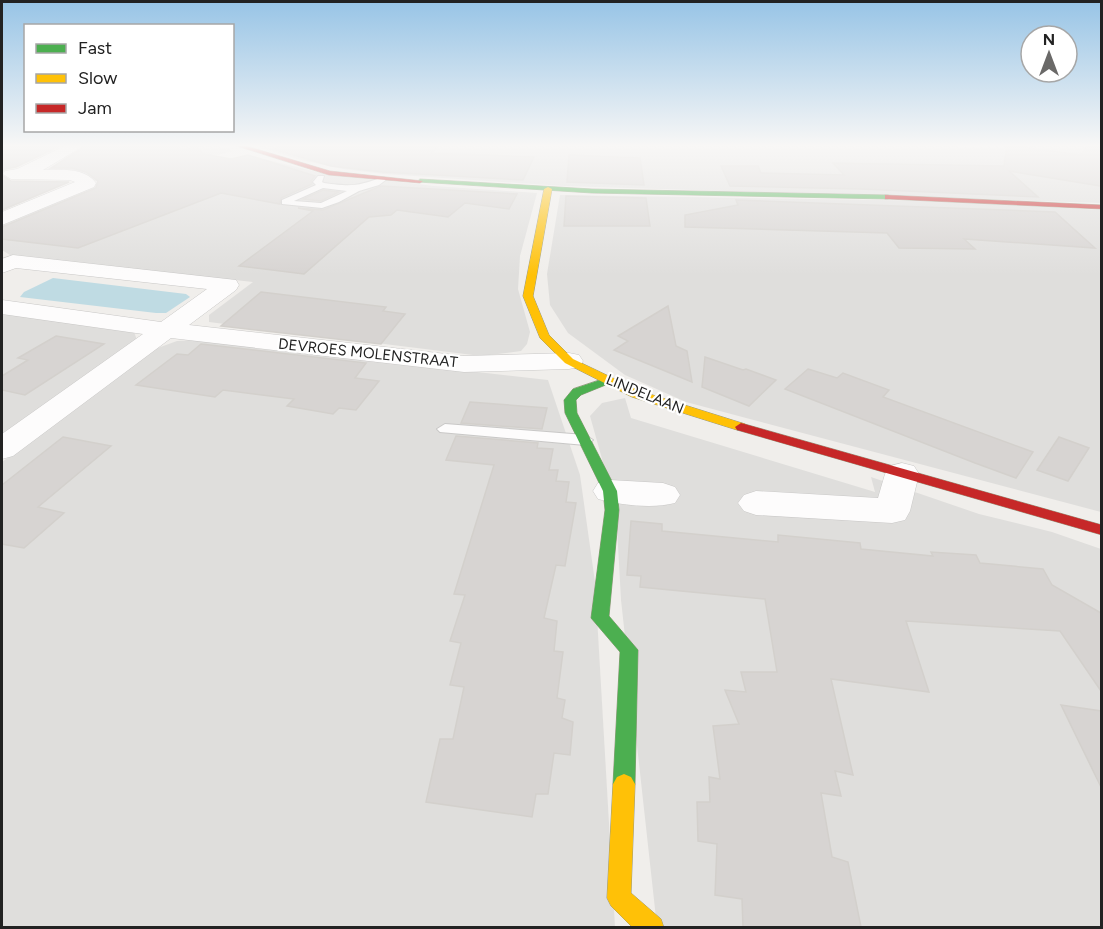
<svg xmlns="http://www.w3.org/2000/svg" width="1103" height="929" font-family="Figtree,sans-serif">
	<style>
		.residential { fill: #dfdedc }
		.water { fill: #bfdbe3 }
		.building { fill: #d7d4d2; stroke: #d3d0cc; stroke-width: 1.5 }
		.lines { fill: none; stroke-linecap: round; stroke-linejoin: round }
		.lane-casing { stroke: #c9c8c7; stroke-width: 2 }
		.street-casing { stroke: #c9c8c7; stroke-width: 1 }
		.fast-casing { stroke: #999a82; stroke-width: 1 }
		.slow-casing { stroke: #999a82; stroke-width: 1 }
		.jam-casing { stroke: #999a82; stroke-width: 1 }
		.lane { fill: #fdfcfc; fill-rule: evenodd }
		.street { fill: #fdfcfc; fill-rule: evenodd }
		.fast { fill: #4caf50; fill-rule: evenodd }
		.slow { fill: #ffc107; fill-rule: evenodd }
		.jam { fill: #c62828; fill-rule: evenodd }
		.labels { text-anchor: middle; stroke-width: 4.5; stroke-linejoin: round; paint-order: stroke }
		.street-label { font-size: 15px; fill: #222; stroke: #fff }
	</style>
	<rect width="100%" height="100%" fill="#f0eeeb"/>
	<g class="residential">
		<polygon points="90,145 215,145 234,151 100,182 146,203 264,159 321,173 434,186 537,193 520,256 518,289 530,332 527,344 521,351 481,356 209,322 209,315 253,282 10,255 2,250 2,222 98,182 75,172 41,173 53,167 86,166 95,147 83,147"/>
		<polygon points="255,145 958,145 961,147 1101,145 1101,203 564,186 384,174 343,169 297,159"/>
		<polygon points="560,195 946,201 1101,210 1101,512 686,402 625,375 568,333 550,305 547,274"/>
		<polygon points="2,314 134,332 137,340 2,436"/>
		<polygon points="197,340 548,380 580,475 595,582 615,927 2,927 2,462 155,349 177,341"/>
		<polygon points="625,398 631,418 875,492 871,477 979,514 1052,532 1101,549 1101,927 657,927 621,600 616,509 590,416 602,403"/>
	</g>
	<polygon class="water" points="53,278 186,294 190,297 166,313 156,313 20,297 24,292"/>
	<g class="building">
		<polygon points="2,145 62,145 16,167 5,169 2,172"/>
		<polygon points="87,145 170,145 183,150 197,147 204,154 231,159 248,155 315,176 311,181 312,184 281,198 280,204 221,193 78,248 2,239 2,227 96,188 98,181 86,172 72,168 51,168"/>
		<polygon points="288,145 439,145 432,153 534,157 523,180 383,172 331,166 273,149"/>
		<polygon points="1007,145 1081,155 1087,145 1101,145 1101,186 1009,171 1038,197 861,189 730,186 721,166 758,166 761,173 844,175 833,163 1004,166"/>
		<polygon points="569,155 640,158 644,185 567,182"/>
		<polygon points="2,175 11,181 69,182 2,210"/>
		<polygon points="381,186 517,194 509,209 465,203 448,217 397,210 391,215 369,217 304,274 239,266 313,211 298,208 323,210"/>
		<polygon points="323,190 339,192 321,201 303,199"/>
		<polygon points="566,196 646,198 650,226 564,226"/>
		<polygon points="736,200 1055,212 1095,248 964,239 975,249 899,248 887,233 685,227 685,215 738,205"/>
		<polygon points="261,292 386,307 383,311 405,314 381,344 221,326"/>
		<polygon points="668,306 676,346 687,351 692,382 614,350 628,341 618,336"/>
		<polygon points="56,336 104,344 25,395 2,390 2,376 28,360 18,358"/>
		<polygon points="201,344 366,363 355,378 379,381 356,410 339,408 333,414 287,406 294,399 223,390 215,397 136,385 177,354 188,355"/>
		<polygon points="705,357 743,370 746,369 776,380 749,406 702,387"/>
		<polygon points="808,369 837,378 843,373 889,390 883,397 1033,452 1016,478 975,463 785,389"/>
		<polygon points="470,402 547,408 542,429 461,423"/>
		<polygon points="456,436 538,443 537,448 553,449 549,470 558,470 556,481 569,482 566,502 576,503 565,566 556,565 544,618 557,621 554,651 563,652 557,698 565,700 562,718 573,722 570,755 554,753 548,794 536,794 532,817 426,802 440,739 453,739 464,687 450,685 461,643 450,641 465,595 454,594 494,465 446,460"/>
		<polygon points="63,437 111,446 38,507 64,513 24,548 2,544 2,485"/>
		<polygon points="1059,437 1089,448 1068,481 1037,470"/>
		<polygon points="631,521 662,524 662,531 778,542 778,535 860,543 861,549 933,556 931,552 976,555 980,563 1043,569 1052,585 1101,613 1101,691 1060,631 906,621 929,692 831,679 853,775 835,771 841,796 821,793 832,857 848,862 861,927 743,927 742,899 715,895 717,844 698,841 697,802 710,802 709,777 720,779 713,726 739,724 725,690 746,692 741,672 777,672 765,599 640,587 641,576 627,575"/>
		<polygon points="1061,705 1101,711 1101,787"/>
	</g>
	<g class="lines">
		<defs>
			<g id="lane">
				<path d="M 318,176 L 324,176 L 322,182 L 324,183 C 352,187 358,186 383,177 L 387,179 L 379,185 L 359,191 L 339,202 L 322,208 L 282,204 L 282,200 L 316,185 L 313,182 ZM 323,188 L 347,191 L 321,203 L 294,201 Z"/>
				<polygon points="445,424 585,435 593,440 585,445 440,432 437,429"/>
			</g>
			<g id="street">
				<path d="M 67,145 L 85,145 L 43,170 C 61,170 84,167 96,183 L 94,187 L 2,225 L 2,212 L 75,182 L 70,180 L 11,179 L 3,174 L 5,171 L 17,169 Z"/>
				<polygon points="13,255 236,280 239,285 236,290 189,325 464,356 569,353 579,355 583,361 579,367 569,369 464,372 171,338 13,456 2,459 2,434 143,334 2,314 2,300 161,322 207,289 16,268 2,273 2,259"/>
				<polygon points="902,463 914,466 919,474 910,511 905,520 892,523 756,515 744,511 738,503 744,495 756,491 878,498 885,474 890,466"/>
				<path d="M 610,480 L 663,483 L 675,487 L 680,495 L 675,503 C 652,509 621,505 598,499 L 593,491 L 598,483 Z"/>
			</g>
			<g id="fast">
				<polygon points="420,179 592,189 888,195 892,197 888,199 592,193 418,182"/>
				<polygon points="609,377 615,380 613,382 581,395 576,400 577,413 617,491 619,510 609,616 638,650 635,784 631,791 624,794 617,791 613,784 620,652 591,618 605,510 603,491 565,413 564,400 573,389"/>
			</g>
			<g id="slow">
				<polygon points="548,187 552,189 533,296 549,335 573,359 640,391 745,424 747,427 745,430 737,430 632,397 565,363 540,338 523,296 544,189"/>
				<polygon points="624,774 631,777 635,784 631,893 661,919 664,928 633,928 611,906 607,898 613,784 617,777"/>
			</g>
			<g id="jam">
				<polygon points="234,145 243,145 330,171 423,181 420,183 329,175"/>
				<polygon points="885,195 1102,205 1102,209 888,199 885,199"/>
				<polygon points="741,423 1102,525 1102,535 737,430 735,427"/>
			</g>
		</defs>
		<use href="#lane" class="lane-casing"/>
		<use href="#street" class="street-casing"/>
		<use href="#fast" class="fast-casing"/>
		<use href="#slow" class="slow-casing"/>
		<use href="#jam" class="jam-casing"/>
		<use href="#lane" class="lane"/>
		<use href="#street" class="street"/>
		<use href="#fast" class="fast"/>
		<use href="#slow" class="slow"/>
		<use href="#jam" class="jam"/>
	</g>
	<linearGradient id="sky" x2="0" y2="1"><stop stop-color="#97c4e6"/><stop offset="0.53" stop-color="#f8f7f6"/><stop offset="1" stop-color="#f8f7f6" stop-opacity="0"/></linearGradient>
	<rect width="1103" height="275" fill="url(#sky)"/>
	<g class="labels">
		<g class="street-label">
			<text transform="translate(368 353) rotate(6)" y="5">DEVROES MOLENSTRAAT</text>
			<text transform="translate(645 394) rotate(22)" y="5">LINDELAAN</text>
		</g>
	</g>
	<rect width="1103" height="929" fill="none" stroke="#222222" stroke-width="6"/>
	<rect x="24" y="24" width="210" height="108" fill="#ffffff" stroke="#a7a7a7" stroke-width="1.5"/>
	<rect x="36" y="44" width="30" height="9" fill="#4caf50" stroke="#a7a7a7" stroke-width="1.5"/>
	<text x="78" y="54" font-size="18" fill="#222222">Fast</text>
	<rect x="36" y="74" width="30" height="9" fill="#ffc107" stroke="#a7a7a7" stroke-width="1.5"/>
	<text x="78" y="84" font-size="18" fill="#222222">Slow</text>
	<rect x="36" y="104" width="30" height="9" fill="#c62828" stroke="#a7a7a7" stroke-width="1.5"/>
	<text x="78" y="114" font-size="18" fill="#222222">Jam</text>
	<g transform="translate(1049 54)"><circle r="28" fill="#ffffff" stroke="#a7a7a7" stroke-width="1.5"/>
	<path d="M0-4.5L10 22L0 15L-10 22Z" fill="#6a6968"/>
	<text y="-9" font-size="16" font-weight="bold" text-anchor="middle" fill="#222222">N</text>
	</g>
</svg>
